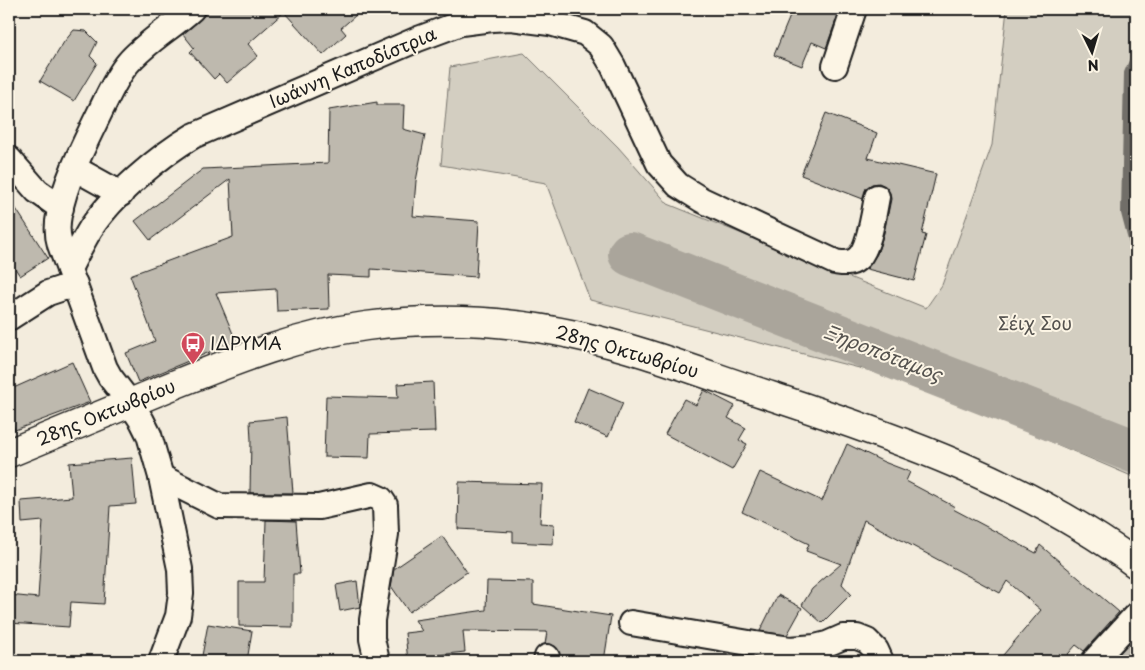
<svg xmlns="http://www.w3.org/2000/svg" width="1145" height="670" font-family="'Playpen Sans',sans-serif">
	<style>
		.green { fill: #d3cec1; stroke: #78756e }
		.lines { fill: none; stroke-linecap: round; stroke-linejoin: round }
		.stream { stroke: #716e68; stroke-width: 8 }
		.river { stroke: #aaa59b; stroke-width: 44 }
		.building { fill: #beb9ae; stroke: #1c1c1c }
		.minor-casing { stroke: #1c1c1c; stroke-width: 28 }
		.major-casing { stroke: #1c1c1c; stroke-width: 31 }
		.minor { stroke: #fcf5e5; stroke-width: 24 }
		.major { stroke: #fcf5e5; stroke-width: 28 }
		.labels { text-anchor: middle; stroke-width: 4; stroke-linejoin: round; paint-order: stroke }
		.street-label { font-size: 18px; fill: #1c1c1c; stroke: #fcf5e5 }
		.park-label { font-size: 18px; fill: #53514e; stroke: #fcf5e5 }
		.poi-label { font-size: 18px; fill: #1c1c1c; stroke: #fcf5e5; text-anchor: start }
		.water-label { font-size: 19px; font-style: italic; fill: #55534f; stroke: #fcf5e5 }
	</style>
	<rect width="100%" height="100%" fill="#f3ecdd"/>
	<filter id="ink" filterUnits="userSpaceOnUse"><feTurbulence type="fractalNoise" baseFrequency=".02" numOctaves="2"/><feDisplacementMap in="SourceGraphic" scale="10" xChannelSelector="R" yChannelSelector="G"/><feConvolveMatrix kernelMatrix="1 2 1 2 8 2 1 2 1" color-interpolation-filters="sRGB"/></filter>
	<g filter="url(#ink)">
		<polygon class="green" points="1007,9 1136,9 1136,478 993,417 959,405 883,374 590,300 546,183 441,165 450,67 524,53 618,147 668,204 926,308 942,285 992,145"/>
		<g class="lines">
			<polyline class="stream" points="1136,54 1128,73 1125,213 1136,255"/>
			<polyline class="river" points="630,254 1136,452"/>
		</g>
		<g class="building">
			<polygon points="205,9 363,9 341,28 346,34 323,55 284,12 248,44 258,56 227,83 219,74 214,79 190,52 194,48 183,34 201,19 205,14"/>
			<polygon points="793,9 840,9 826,48 812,42 802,66 774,55"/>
			<polygon points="74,30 86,31 97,42 90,56 97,63 74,101 40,81 64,42"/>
			<polygon points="377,102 377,105 404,105 403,129 425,135 416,181 413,216 479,221 476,277 371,269 371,277 328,275 329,309 277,311 276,289 216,293 236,341 138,382 126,353 155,341 130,275 233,237 230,179 150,240 135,221 203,169 328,163 329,110"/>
			<polygon points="826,113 877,133 868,158 936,174 922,234 926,235 914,281 867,269 877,254 884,233 891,199 890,193 886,187 879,183 872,184 866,188 863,199 801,175"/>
			<polygon points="9,198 48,258 20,276 9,259"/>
			<polygon points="72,362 90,402 15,430 9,415 9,390"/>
			<polygon points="433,382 435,432 370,434 369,458 324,457 326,396 398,398 397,384"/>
			<polygon points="588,388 623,403 608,437 574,422"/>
			<polygon points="704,390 735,406 728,418 746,428 739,440 747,444 732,470 665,434 684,399 696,405"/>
			<polygon points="287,417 293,493 250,493 251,440 250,421"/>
			<polygon points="847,444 884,462 910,472 906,481 955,507 953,509 1036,553 1040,545 1119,612 1084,651 1076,645 1062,661 998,661 1041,610 1007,581 1000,593 864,520 842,584 851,594 822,623 802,605 812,589 841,564 806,551 809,544 742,512 760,472 822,501"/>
			<polygon points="132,458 136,504 110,506 104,604 71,602 69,627 9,623 9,595 38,598 43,521 22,523 21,501 72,497 69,463"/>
			<polygon points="459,482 542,484 540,523 554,524 553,544 513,542 513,532 458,529"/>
			<polygon points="266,520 296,521 300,574 293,574 293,627 239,626 239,582 264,582"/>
			<polygon points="442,536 467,572 409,612 391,586 394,569"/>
			<polygon points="357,581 360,607 340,611 336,585"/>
			<polygon points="487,581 533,582 533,604 611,616 604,661 560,656 556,647 551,644 545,644 547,632 463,631 465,652 437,655 438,661 408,661 405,633 422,631 415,620 486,610"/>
			<polygon points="778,595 802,608 787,635 760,631"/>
			<polygon points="208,624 252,631 247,661 201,661"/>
			<polygon points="1130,642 1136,648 1136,661 1112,661"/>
		</g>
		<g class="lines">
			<defs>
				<g id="minor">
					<polyline points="835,66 854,9"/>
					<polyline points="9,159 37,191 61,208"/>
					<polyline points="74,168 121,194"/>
					<path d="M 69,269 C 76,255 83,241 91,228 C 113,195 159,156 193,136 L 418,39 L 461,23 L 492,19 L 511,18 L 550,23 L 585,33 L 601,46 L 613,66 L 659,164 L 678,185 L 702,200 L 835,262 C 842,263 850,265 857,259 C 869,250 874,212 877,197"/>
					<polyline points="9,318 48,293 75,284"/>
					<polyline points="161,477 219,506 319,507 372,495 381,499 385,505 386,534 372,620 372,639 377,661"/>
					<polyline points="631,623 755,644 790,649 815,647 827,644 843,637 857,637 867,641 876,650 881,661"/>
					<path d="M 161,661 L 178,616 L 181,593 L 180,569 L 161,477 L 149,435 L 142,421 L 130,403 L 110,377 L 105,368 L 60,245 C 57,235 57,225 59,215 C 66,179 84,145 100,112 C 108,96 116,77 128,63 C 146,42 171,28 192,9"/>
					<polyline points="546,661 547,657"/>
					<polyline points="1094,661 1136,615"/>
				</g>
				<path id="major" d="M 9,453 C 64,430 120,407 176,384 C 238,359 299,335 366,326 C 435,317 507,320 575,335 C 642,349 706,375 771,396 C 898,438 1028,484 1136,564"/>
			</defs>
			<use href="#minor" class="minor-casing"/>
			<use href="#major" class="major-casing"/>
			<use href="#minor" class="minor"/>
			<use href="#major" class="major"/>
		</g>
	</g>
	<defs>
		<symbol id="bus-pin" viewBox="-11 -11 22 30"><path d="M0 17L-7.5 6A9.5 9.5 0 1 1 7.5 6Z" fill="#d1495b" stroke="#fcf5e5"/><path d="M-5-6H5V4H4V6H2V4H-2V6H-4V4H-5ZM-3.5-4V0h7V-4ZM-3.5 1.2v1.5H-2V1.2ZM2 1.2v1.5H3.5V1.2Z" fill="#fff"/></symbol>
	</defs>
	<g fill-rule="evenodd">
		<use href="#bus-pin" x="179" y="330" width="28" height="38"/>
	</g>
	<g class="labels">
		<g class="street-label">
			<text transform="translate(353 68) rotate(-23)" y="6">Ιωάννη Καποδίστρια</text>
			<text transform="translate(627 352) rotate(16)" y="6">28ης Οκτωβρίου</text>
			<text transform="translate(106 413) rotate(-22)" y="6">28ης Οκτωβρίου</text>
		</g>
		<g class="park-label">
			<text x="1035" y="330">Σέιχ Σου</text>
		</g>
		<g class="poi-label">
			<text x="210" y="350">ΙΔΡΥΜΑ</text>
		</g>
		<g class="water-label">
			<text transform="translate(883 353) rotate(21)" y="7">Ξηροπόταμος</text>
		</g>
	</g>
	<rect width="1145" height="670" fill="none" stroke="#fcf5e5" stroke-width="30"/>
	<rect x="15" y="15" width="1115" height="640" fill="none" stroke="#1c1c1c" stroke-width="2" filter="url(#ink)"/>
	<g transform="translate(1092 52) rotate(175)" stroke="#fcf5e5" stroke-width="4" paint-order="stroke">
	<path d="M0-4L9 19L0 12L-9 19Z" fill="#1c1c1c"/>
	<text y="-8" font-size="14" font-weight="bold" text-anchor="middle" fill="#1c1c1c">N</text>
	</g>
</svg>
